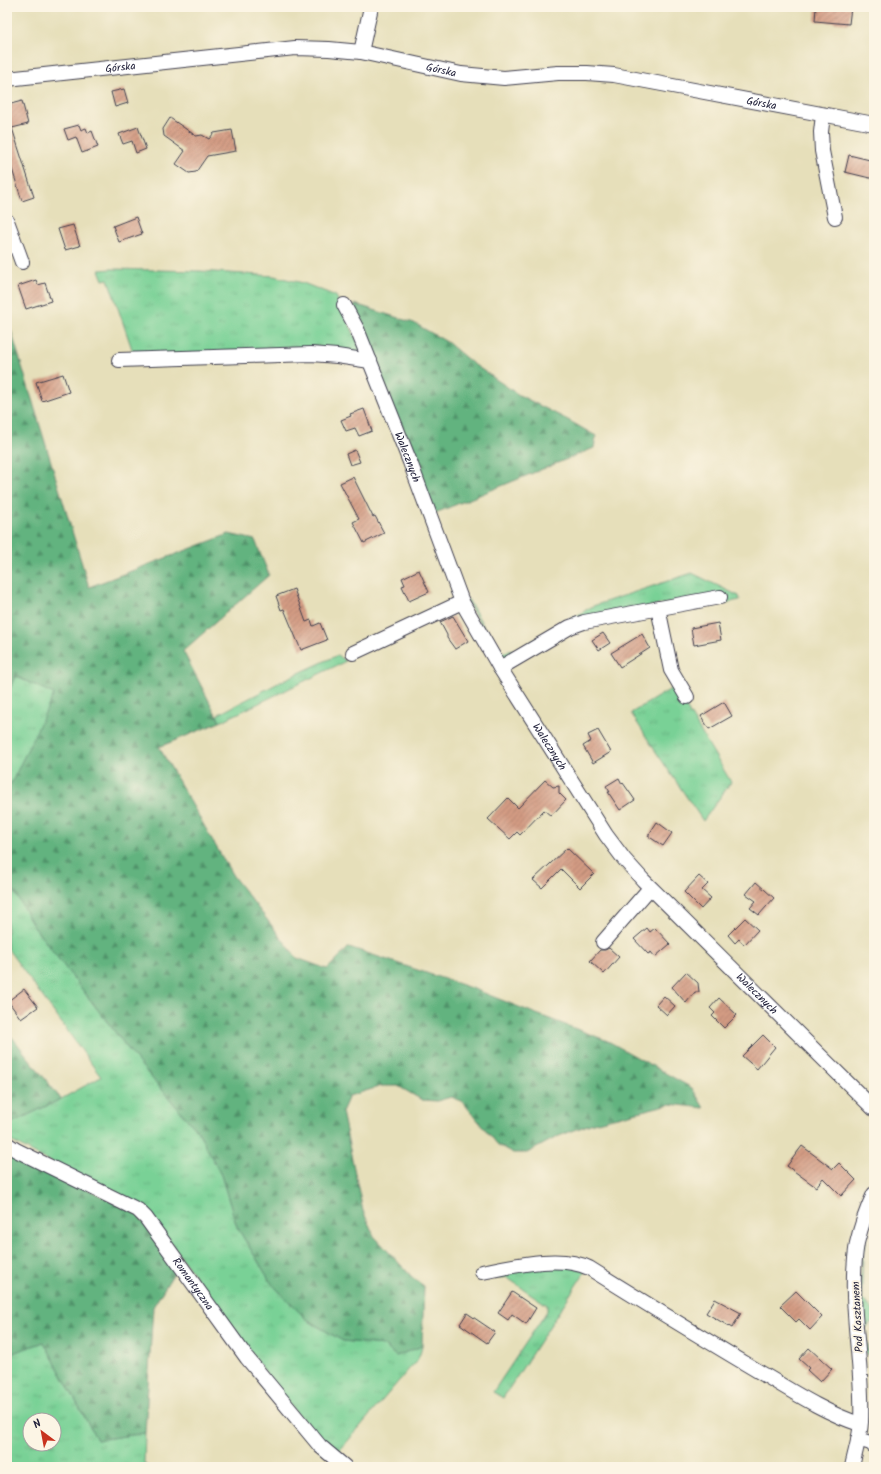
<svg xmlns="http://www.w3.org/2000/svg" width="881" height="1474" font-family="Kalam,sans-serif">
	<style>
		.grass { fill: url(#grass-tufts); stroke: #4e7a68; fill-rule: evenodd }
		.forest { fill: url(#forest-firs); stroke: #426a5d }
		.building { fill: url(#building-hatch) }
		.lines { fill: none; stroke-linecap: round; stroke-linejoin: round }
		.minor-casing { stroke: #3f3e4e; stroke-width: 16 }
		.minor { stroke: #fff; stroke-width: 14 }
		.labels { text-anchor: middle; stroke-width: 4; stroke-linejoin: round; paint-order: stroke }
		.street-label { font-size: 11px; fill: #22223b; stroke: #fcf5e5 }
	</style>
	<defs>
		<pattern id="grass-tufts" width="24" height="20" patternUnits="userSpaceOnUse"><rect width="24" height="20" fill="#79d196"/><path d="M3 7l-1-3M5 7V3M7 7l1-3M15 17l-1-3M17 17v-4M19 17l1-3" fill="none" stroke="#68b382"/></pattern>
		<pattern id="forest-firs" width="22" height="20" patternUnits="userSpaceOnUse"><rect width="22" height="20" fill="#62b37f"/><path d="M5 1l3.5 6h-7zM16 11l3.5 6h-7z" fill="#509169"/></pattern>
		<pattern id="building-hatch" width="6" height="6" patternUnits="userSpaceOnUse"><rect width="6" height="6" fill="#d39b83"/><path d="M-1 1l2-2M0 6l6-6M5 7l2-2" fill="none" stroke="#ab7e6c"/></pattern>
	</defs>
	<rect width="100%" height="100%" fill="#fcf5e5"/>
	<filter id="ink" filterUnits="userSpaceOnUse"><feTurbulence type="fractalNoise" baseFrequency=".025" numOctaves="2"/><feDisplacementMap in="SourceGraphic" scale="8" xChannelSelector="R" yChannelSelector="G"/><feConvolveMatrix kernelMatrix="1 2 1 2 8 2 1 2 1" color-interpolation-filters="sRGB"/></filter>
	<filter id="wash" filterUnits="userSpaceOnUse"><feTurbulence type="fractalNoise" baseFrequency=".012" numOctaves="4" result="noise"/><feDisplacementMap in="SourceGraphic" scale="16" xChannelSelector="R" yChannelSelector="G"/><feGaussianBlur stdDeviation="0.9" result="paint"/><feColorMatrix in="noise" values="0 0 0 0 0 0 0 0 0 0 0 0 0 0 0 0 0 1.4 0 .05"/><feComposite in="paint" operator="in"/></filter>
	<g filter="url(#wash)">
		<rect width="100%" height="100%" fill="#e6dfba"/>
		<g class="grass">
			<polygon points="112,269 200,271 274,276 303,283 336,296 365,357 134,355 108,279 103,280 99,270"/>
			<polygon points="692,573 739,596 740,600 725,603 723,594 605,614 506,659 501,658 466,600 468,599 499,653 519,649 593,606"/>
			<polygon points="338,655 346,661 220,722 217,715 284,680"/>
			<polygon points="15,676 55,694 11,784 7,782 7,696"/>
			<polygon points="674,687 731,782 703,821 654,749 631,713"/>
			<path d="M 7,878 L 34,927 L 139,1063 L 199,1133 L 221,1175 L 237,1227 L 272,1284 L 307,1320 L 343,1341 L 383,1345 L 396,1356 L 422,1346 C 420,1357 417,1362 409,1369 L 335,1456 L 290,1406 L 150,1215 L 7,1139 L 7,1125 L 61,1099 L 101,1077 L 7,948 Z"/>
			<path d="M 874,1208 C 874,1219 869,1227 866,1238 C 862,1258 862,1277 862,1298 L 874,1311 L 874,1325 L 871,1322 L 865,1329 L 868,1356 L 864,1351 L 862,1298 L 860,1284 L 862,1246 Z"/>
			<polygon points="555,1264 586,1270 503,1398 493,1392 547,1311 547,1305 506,1277 494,1279 498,1273"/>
			<path d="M 44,1342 L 97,1440 L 145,1433 L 144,1463 L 148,1467 L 7,1467 L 7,1355 ZM 30,1420 L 54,1420 L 54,1444 L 30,1444 Z"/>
		</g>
		<g class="forest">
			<polygon points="355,304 414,323 447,342 472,363 519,395 568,420 596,436 594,448 433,514 352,309"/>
			<polygon points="7,317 89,587 229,534 255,540 269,575 183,651 220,722 159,747 233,876 297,958 327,969 349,947 474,989 534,1013 608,1041 692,1088 704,1108 670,1104 593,1123 559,1136 527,1153 513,1153 498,1145 462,1101 451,1097 437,1101 422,1100 398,1086 382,1086 349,1096 342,1112 363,1211 374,1236 412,1277 424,1286 422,1346 396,1356 383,1345 343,1341 307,1320 272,1284 237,1227 221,1175 199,1133 139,1063 34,927 7,878 7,782 11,784 54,694 15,676 7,696"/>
			<polygon points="7,1035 12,1037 61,1099 7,1125"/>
			<polygon points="7,1149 137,1214 177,1268 153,1307 145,1433 97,1440 44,1342 7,1355"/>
		</g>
		<g id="blocks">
			<g class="building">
				<polygon points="816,7 851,7 849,24 815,21"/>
				<polygon points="124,89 128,103 115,107 111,92"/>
				<polygon points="22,101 28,124 12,128 34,197 22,201 7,153 7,105"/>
				<polygon points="170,118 196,136 202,135 209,139 214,133 232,130 236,151 207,156 196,172 189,173 176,164 185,151 164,136 163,129"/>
				<polygon points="79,125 81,130 86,128 88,133 92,131 98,147 82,153 76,137 68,140 64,129"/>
				<polygon points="138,127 146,149 136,153 132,141 123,144 119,134"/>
				<polygon points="849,155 874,161 874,179 845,172"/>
				<polygon points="136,217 142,234 119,242 113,226"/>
				<polygon points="73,225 80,246 65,250 58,229"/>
				<polygon points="36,280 38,285 45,283 51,301 26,309 18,286"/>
				<polygon points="63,374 69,392 42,401 36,382"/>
				<polygon points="364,409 372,431 359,436 355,428 346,431 341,420 351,416 350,414"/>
				<polygon points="355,450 360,462 350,465 346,454"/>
				<polygon points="353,477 373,517 375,516 384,533 364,543 353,522 359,519 340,483"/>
				<polygon points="419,570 429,592 409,601 402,586 405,585 402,578"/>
				<polygon points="294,589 306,622 311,620 313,626 320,623 327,640 301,650 284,609 281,610 276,596"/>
				<polygon points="453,616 468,641 455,649 447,638 447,635 440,622"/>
				<polygon points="718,623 721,640 694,645 691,628"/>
				<polygon points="603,633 610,643 599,650 592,640"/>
				<polygon points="642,634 650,648 620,667 611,653"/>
				<polygon points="724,702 732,716 709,729 701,716"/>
				<polygon points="598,730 611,752 593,763 583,746 591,741 588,735"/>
				<polygon points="619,778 622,784 623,783 635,800 620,810 608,792 610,792 606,786"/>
				<polygon points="545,780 553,787 559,786 559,793 566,800 551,816 544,810 520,835 517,832 510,839 488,819 508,798 518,808"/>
				<polygon points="657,822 672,833 663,846 648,836"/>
				<polygon points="567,848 594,874 580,888 561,869 542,888 533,880"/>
				<polygon points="699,876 708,884 702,890 711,898 701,909 684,892"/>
				<polygon points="756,882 774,898 759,915 750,908 756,901 746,894"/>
				<polygon points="745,918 758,930 744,945 739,939 735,943 728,935"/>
				<polygon points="647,928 650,932 655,928 670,944 655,957 651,952 648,954 634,939"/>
				<polygon points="609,948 619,957 604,974 590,961 600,950 605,950"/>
				<polygon points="686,972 698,983 699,992 695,992 686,1003 672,987"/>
				<polygon points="24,989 38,1007 21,1019 8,1001"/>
				<polygon points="664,996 675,1006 667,1015 656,1005"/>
				<polygon points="719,998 737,1015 724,1028 712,1016 715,1013 710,1008"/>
				<polygon points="763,1035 775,1047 757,1069 742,1056"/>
				<polygon points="802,1146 833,1169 839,1163 856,1180 841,1196 823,1178 816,1187 787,1166"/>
				<polygon points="796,1291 822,1317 810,1330 799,1319 796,1322 780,1306"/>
				<polygon points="512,1292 536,1308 526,1324 512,1314 508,1320 498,1313"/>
				<polygon points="715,1299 741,1313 732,1328 706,1313"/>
				<polygon points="467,1313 495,1332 487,1343 460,1324"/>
				<polygon points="809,1348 832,1369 820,1382 807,1370 809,1368 799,1359"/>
			</g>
		</g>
	</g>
	<g filter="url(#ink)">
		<use href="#blocks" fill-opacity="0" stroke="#3f3e4e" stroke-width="1"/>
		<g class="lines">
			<defs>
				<g id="minor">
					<polyline points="361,52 371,7"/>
					<path id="s1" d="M 7,79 L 295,48 L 329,49 L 361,52 L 461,74 L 504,78 L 558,73 L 587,73 L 614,75 L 874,124"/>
					<polyline points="823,115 821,132 822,151 835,217"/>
					<polyline points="7,221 22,262"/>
					<path id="s2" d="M 344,305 L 357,329 L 410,462 L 462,602 L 500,668 L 606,835 L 624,859 L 643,880 L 874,1109"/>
					<polyline points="119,360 311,354 337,356 370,361"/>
					<polyline points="658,608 671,670 687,697"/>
					<polyline points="353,653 462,602"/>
					<polyline points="500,668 570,627 584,622 720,597"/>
					<polyline points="603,942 650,888"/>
					<path id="s3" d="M 7,1144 L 16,1150 L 138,1210 L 146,1218 L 247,1358 L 320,1446 L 345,1467"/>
					<path d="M 482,1272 C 513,1266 560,1254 589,1268 C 645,1303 701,1337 758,1371 C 790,1390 825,1413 860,1424"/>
					<polyline points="858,1439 871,1443 874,1446"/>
					<path d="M 852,1467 C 855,1452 860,1437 861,1422 C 864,1363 847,1302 857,1243 C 861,1226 867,1209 874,1194"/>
				</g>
			</defs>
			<use href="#minor" class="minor-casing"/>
			<use href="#minor" class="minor"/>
		</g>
	</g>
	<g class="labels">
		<g class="street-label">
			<text dy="4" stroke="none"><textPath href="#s1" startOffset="114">Górska</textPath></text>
			<text dy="4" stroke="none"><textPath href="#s1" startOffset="438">Górska</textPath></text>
			<text dy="4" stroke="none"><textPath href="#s1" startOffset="762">Górska</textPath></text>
			<text dy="4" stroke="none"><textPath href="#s2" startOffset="165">Walecznych</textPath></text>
			<text dy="4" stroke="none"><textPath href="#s2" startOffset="489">Walecznych</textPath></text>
			<text dy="4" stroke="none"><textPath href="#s2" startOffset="813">Walecznych</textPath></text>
			<text dy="4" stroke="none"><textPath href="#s3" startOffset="239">Romantyczna</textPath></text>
			<text transform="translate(857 1317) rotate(-93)" y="4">Pod Kasztanem</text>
		</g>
	</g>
	<rect width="881" height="1474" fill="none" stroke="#fcf5e5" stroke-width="24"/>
	<g transform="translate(42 1432) rotate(328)"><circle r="19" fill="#fcf5e5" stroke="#a5a1a1"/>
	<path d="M0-3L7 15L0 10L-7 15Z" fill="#c8321e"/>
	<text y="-6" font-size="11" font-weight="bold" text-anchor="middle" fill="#22223b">N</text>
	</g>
</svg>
